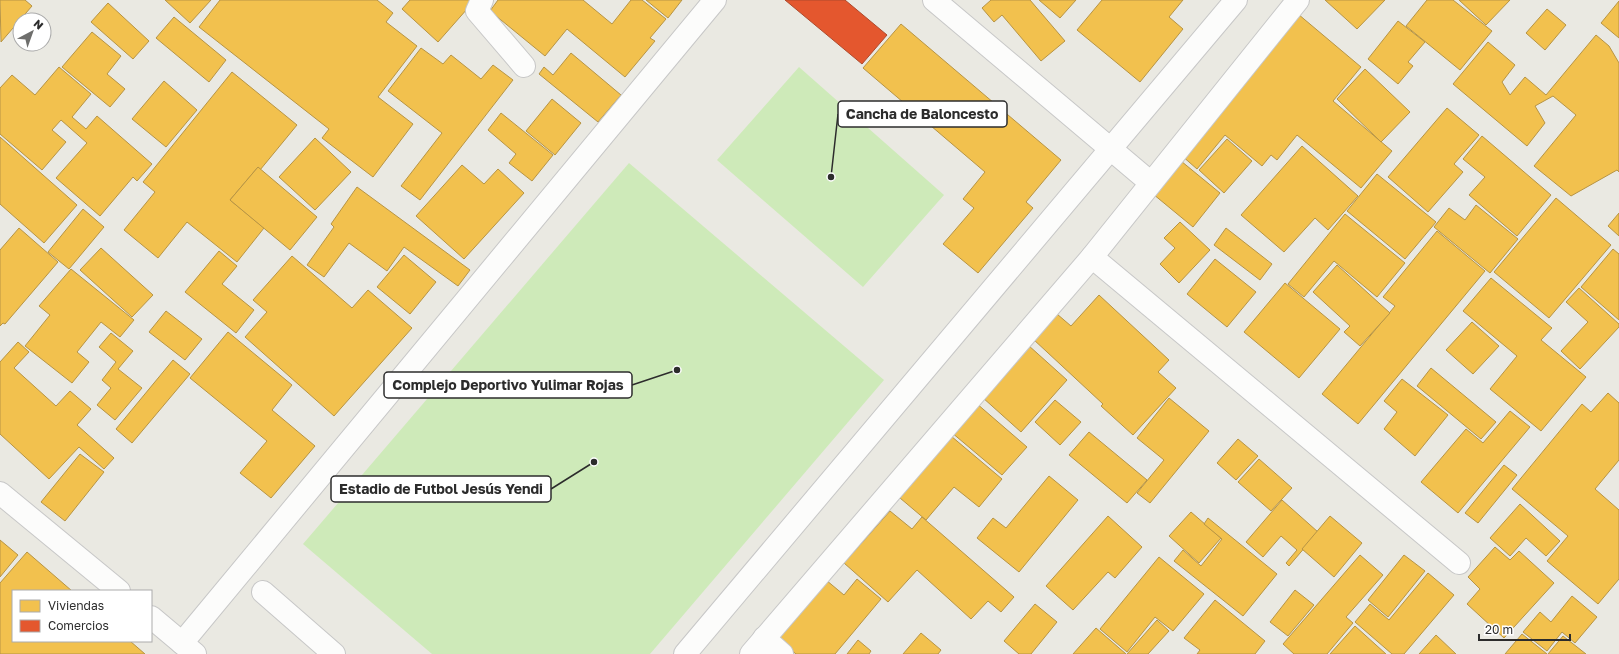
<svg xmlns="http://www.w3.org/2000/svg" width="1619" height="654" font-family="'Golos Text',sans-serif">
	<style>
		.pitch { fill: #ceeab9 }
		.homes { fill: #f2c14e; stroke: #b79444 }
		.shops { fill: #e4572e; stroke: #ad4a2d }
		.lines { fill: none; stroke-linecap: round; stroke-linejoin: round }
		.minor-casing { stroke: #c7c7c7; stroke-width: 24 }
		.minor { stroke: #fcfcfb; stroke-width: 22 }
		.leader { fill: none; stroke: #2c2c2c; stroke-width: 1.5 }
		.callout-dot { fill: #2c2c2c; stroke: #fff; stroke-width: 1.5 }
		.callout { fill: #fff; stroke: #2c2c2c; stroke-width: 1.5 }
		.callout-label { font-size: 14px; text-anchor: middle; font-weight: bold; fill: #2c2c2c }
	</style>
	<rect width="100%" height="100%" fill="#eae9e2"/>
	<g class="pitch">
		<polygon points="799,67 944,195 863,287 717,160"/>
		<polygon points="629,163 884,380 650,654 432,654 303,544"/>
	</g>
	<g class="homes">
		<polygon points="0,0 25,0 32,6 1,42"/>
		<polygon points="165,0 211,0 190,23"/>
		<polygon points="220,0 377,0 393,13 386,22 417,46 378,97 413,124 373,177 322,138 329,129 199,27"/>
		<polygon points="410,0 475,0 438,42 402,9"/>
		<polygon points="498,0 583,0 612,24 631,0 642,0 666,19 650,38 655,41 625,77 567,29 545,56 490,11"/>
		<polygon points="646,0 682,0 668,18"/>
		<polygon points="991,0 1030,0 1065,41 1041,61 1002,15 994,22 982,8"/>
		<polygon points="1039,0 1076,0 1060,18"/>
		<polygon points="1102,0 1183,0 1169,17 1183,29 1140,82 1077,30"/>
		<polygon points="1325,0 1385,0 1357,29"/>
		<polygon points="1427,0 1453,0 1492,31 1460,70 1406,26"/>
		<polygon points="1459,0 1510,0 1486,25"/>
		<polygon points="1619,1 1619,38 1601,23"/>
		<polygon points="108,3 149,41 133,59 91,22"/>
		<polygon points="1547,9 1566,25 1545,50 1526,33"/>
		<polygon points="1298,14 1361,67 1333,101 1392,151 1361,188 1297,135 1277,160 1271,155 1262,166 1225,135 1197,169 1181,155"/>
		<polygon points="174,17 226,60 209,82 156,38"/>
		<polygon points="1398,21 1425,42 1408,62 1413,66 1398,84 1368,59"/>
		<polygon points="901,24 1061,160 1026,202 1033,208 978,273 943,244 974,208 963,199 985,172 863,68"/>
		<polygon points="92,32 121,56 107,74 125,89 110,107 62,67"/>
		<polygon points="1596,35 1609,46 1619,63 1619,172 1617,170 1571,196 1534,166 1576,115 1553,96 1535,106 1545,123 1527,146 1453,84 1488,42 1515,65 1502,82 1510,95 1525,77 1546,95"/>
		<polygon points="421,48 443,64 451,55 481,79 493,65 513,80 420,200 401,186 442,133 388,91"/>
		<polygon points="571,53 621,95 598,122 539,74 544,67 553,75"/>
		<polygon points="59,67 91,94 72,117 86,129 97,116 152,164 137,181 133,177 100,216 56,178 87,143 61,120 52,130 66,142 42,170 0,134 0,88 12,75 35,95"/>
		<polygon points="1365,69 1410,112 1381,142 1337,99"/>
		<polygon points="232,72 297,125 260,170 258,167 230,200 264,228 237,262 187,222 158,258 124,230 155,192 143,182"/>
		<polygon points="164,81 197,110 166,147 132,119"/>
		<polygon points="552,99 581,123 555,155 526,131"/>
		<polygon points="1447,108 1479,135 1454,164 1463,172 1428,212 1388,177"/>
		<polygon points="501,113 553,155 532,181 509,163 516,154 488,130"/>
		<polygon points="1482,136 1551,195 1517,236 1469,195 1485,177 1463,159"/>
		<polygon points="0,137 77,205 44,243 0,204"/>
		<polygon points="315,138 351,172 315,210 279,177"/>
		<polygon points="1227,139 1252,161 1224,193 1199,170"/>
		<polygon points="1302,146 1358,196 1328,230 1315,218 1284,252 1241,215"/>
		<polygon points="1181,161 1220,193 1193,227 1153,194"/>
		<polygon points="462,165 484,184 498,169 524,193 464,259 416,216"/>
		<polygon points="258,167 317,217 290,250 230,200"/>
		<polygon points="1377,174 1436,222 1405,259 1347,211"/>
		<polygon points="357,187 470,270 458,286 404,247 387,271 349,243 324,277 307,265 334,227 331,224"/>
		<polygon points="1556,198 1611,245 1549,318 1494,272"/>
		<polygon points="1476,205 1518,239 1490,273 1434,227 1449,208 1465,220"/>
		<polygon points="83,209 104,227 69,269 48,252"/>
		<polygon points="1619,213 1619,236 1608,226"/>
		<polygon points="1345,214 1405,263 1377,297 1334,261 1304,297 1288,284"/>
		<polygon points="1180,222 1210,250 1179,283 1160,264 1175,248 1164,238"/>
		<polygon points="19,228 58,262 5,324 3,323 0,326 0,250"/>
		<polygon points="1226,228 1272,264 1260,280 1214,245"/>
		<polygon points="1437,231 1485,271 1358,424 1322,394 1395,306 1383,297"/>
		<polygon points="101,248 153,295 132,317 80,270"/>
		<polygon points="1613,249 1619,254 1619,320 1581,287"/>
		<polygon points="219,251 237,266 222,284 254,310 236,333 185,292"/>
		<polygon points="404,255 436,282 410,314 377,287"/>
		<polygon points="292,256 352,308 368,290 412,328 334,416 245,337 267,312 253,300"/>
		<polygon points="1215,259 1256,292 1227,327 1187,294"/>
		<polygon points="1337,265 1390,313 1360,346 1344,332 1350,326 1313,292"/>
		<polygon points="71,269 134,320 120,337 101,322 77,352 89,362 72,383 25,346 50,315 39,306"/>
		<polygon points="1491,278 1552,328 1541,340 1586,377 1541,431 1490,389 1517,356 1463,311"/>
		<polygon points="1285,283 1340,329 1299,378 1244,332"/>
		<polygon points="1579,288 1619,324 1619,327 1580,369 1561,351 1588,322 1566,302"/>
		<polygon points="1099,295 1169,360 1158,372 1176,388 1133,435 1101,406 1103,404 1033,339 1057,314 1071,326"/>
		<polygon points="166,311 202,339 185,360 149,332"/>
		<polygon points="1472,322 1499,346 1473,374 1446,350"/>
		<polygon points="228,332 292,385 272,410 315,446 271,498 240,473 267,441 190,378"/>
		<polygon points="111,333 133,351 118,369 142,388 115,420 97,405 111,388 102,380 116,362 99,347"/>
		<polygon points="18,342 29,352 14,368 56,406 70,391 91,409 77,425 114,458 104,469 79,447 49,479 0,434 0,362"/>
		<polygon points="1028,345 1067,380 1021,432 982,397"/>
		<polygon points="173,360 190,374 132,443 116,429"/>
		<polygon points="1431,368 1496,422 1481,439 1417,386"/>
		<polygon points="1402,379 1448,415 1415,456 1384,429 1397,412 1384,401"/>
		<polygon points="1608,393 1619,403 1619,460 1595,489 1619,510 1619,579 1598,604 1547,561 1568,536 1512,489 1582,404 1591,412"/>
		<polygon points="1169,398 1209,431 1150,503 1137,493 1164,460 1137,438"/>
		<polygon points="1055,400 1081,422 1060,445 1035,422"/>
		<polygon points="976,403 1027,447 1002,475 951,432"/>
		<polygon points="1510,411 1530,427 1458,513 1421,482 1466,429 1483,443"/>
		<polygon points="1089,432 1147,480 1127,503 1069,455"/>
		<polygon points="951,436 1002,479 979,507 954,487 926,520 900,498"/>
		<polygon points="1238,439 1258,456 1236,480 1217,463"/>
		<polygon points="80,454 104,472 65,521 41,502"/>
		<polygon points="1259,459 1292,488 1271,511 1238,482"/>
		<polygon points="1504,465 1517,475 1478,523 1465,513"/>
		<polygon points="1049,476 1078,500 1019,572 977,538 993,518 1006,528"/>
		<polygon points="1282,500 1318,532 1289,566 1286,563 1297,550 1281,536 1263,557 1246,542"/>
		<polygon points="1520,504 1560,541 1546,556 1526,538 1510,556 1490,538"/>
		<polygon points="890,511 912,529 922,517 1014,597 1001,612 988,601 971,619 917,570 888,602 844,563"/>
		<polygon points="1191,512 1221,538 1199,563 1169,536"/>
		<polygon points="1108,516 1142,547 1115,578 1108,572 1073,610 1046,586"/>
		<polygon points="1330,516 1362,543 1334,577 1302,549"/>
		<polygon points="1208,518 1277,574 1243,616 1174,561 1183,550 1201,566 1222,539 1204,524"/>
		<polygon points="0,540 18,555 0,577"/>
		<polygon points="1495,547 1510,560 1519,551 1554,583 1504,638 1467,604 1480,589 1468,577"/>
		<polygon points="27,552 72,591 13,591 13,641 130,641 145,654 0,654 0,583"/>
		<polygon points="1360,555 1383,575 1346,617 1353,623 1327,654 1294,654 1283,644"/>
		<polygon points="1404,555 1425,571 1388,617 1368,600"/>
		<polygon points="1159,557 1204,594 1173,631 1155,617 1127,652 1100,629"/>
		<polygon points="1428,573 1454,595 1404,654 1392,654 1355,622 1370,604 1389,620"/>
		<polygon points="857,579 881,599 835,654 796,654 777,638 826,580 844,595"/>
		<polygon points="1295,590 1314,605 1288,636 1270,622"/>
		<polygon points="1572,596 1597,617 1575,643 1562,632 1547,651 1523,632 1540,612 1551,622"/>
		<polygon points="1215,600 1265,641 1255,654 1197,654 1200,650 1184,638"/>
		<polygon points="1035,604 1057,622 1031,654 1019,654 1004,641"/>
		<polygon points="1157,620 1169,631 1148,654 1127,654"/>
		<polygon points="1355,626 1386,654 1330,654"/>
		<polygon points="1096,628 1126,654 1073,654"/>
		<polygon points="921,633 941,650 938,654 903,654"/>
		<polygon points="1522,634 1547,654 1505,654"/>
		<polygon points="1436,635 1456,654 1419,654"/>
		<polygon points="1563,636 1586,654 1548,654"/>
		<polygon points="858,640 871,651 869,654 847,654"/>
	</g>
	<polygon class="shops" points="785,0 845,0 887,35 862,64"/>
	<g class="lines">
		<defs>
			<g id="minor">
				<polyline points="482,0 477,11 524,66"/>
				<polyline points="934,0 1151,183"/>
				<polyline points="1092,257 1459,563"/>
				<polyline points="0,493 119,591"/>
				<polyline points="263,592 334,654"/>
				<polyline points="151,617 195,654"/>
				<polyline points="764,638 782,654"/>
				<polyline points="182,643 715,0"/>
				<polyline points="685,654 1236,0"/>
				<polyline points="751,654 1092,257 1298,0"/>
			</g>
		</defs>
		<use href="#minor" class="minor-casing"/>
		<use href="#minor" class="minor"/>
	</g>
	<path class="leader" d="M831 177L838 114M677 370L632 385M594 462L551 489"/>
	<g class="callout-dot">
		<circle cx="831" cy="177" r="4"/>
		<circle cx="677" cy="370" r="4"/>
		<circle cx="594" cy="462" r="4"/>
	</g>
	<g class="callout">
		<rect x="838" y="101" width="169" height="26" rx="4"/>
		<rect x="384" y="372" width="248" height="26" rx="4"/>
		<rect x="331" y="476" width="220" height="26" rx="4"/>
	</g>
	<g class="callout-label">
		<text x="922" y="119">Cancha de Baloncesto</text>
		<text x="508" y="390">Complejo Deportivo Yulimar Rojas</text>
		<text x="441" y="494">Estadio de Futbol Jesús Yendi</text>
	</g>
	<rect x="12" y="590" width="140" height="52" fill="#ffffff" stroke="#ababab"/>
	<rect x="20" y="600" width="20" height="12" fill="#f2c14e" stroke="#ababab"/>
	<text x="48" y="610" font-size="12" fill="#2c2c2c">Viviendas</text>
	<rect x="20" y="620" width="20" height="12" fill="#e4572e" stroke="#ababab"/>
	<text x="48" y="630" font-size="12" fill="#2c2c2c">Comercios</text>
	<g transform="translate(32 32) rotate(41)"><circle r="19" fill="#ffffff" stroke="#ababab"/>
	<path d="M0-3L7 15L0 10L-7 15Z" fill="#6e6e6c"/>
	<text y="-6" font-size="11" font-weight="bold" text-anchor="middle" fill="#2c2c2c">N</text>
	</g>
	<path d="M1479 634v6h91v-6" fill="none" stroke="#2c2c2c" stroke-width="2"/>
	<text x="1485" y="634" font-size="12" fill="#2c2c2c" stroke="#ffffff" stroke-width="3" paint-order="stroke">20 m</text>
</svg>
